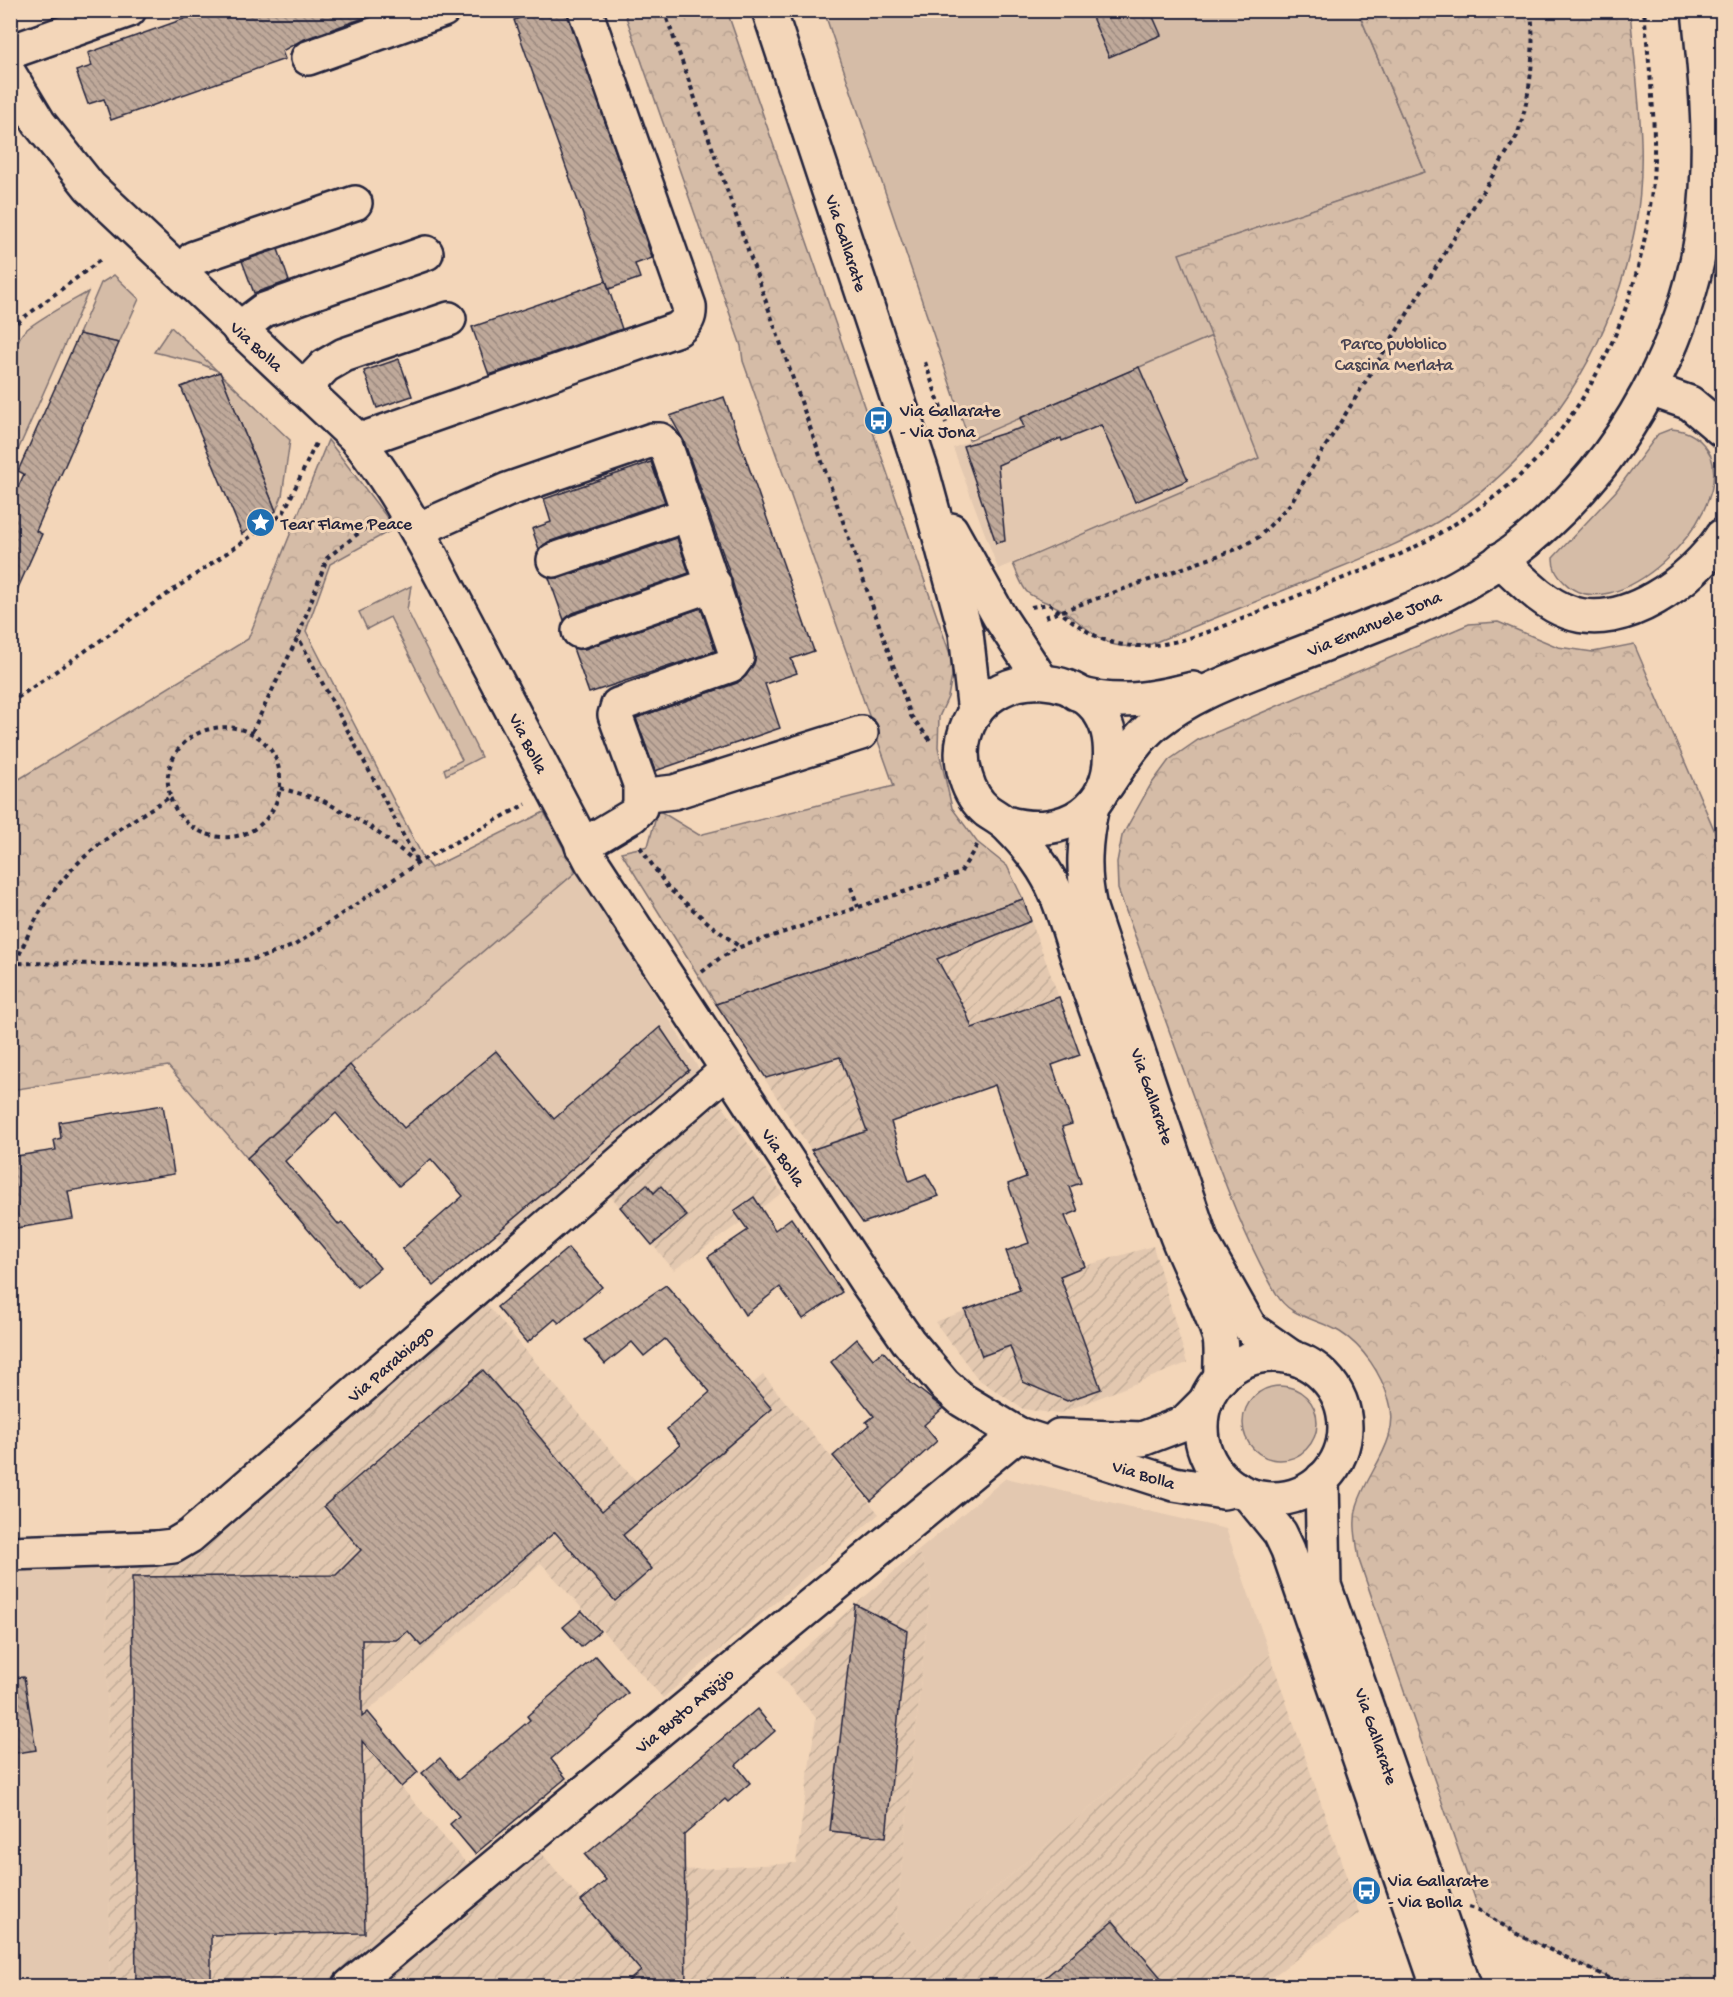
<svg xmlns="http://www.w3.org/2000/svg" width="1733" height="1997" font-family="'Gochi Hand',sans-serif">
	<style>
		.built { fill: #e3c8b0 }
		.industrial { fill: url(#industrial-furrows) }
		.grass { fill: #d5bca7; stroke: #7c6f71; stroke-width: 1.5 }
		.park { fill: url(#park-crowns); stroke: #7c6f71; stroke-width: 1.5 }
		.building { fill: url(#building-back-hatch); stroke: #22223b; stroke-width: 1.5 }
		.lines { fill: none; stroke-linecap: round; stroke-linejoin: round }
		.minor-casing { stroke: #22223b; stroke-width: 38 }
		.major-casing { stroke: #22223b; stroke-width: 38 }
		.path { stroke: #22223b; stroke-width: 4; stroke-dasharray: 4.5 4.5; stroke-linecap: butt }
		.minor { stroke: #f3d6b9; stroke-width: 33 }
		.major { stroke: #f3d6b9; stroke-width: 33 }
		.labels { text-anchor: middle; stroke-width: 6; stroke-linejoin: round; paint-order: stroke }
		.street-label { font-size: 18px; fill: #22223b; stroke: #f3d6b9 }
		.park-label { font-size: 18px; fill: #464151; stroke: #f3d6b9 }
		.poi-label { font-size: 18px; fill: #22223b; stroke: #f3d6b9; text-anchor: start }
	</style>
	<defs>
		<pattern id="industrial-furrows" width="10" height="10" patternUnits="userSpaceOnUse" patternTransform="scale(1.5)"><rect width="10" height="10" fill="#e3c8b0"/><path d="M-1 1l2-2M0 10L10 0M9 11l2-2" fill="none" stroke="#c2ac98"/></pattern>
		<pattern id="park-crowns" width="20" height="18" patternUnits="userSpaceOnUse" patternTransform="scale(1.5)"><rect width="20" height="18" fill="#d5bca7"/><path d="M2 6a3 3 0 1 1 6 0M12 15a3 3 0 1 1 6 0" fill="none" stroke="#b7a191"/></pattern>
		<pattern id="building-back-hatch" width="6" height="6" patternUnits="userSpaceOnUse" patternTransform="scale(1.5)"><rect width="6" height="6" fill="#bfa99a"/><path d="M-1 5l2 2M0 0l6 6M5-1l2 2" fill="none" stroke="#9b897f"/></pattern>
	</defs>
	<rect width="100%" height="100%" fill="#f3d6b9"/>
	<filter id="ink" filterUnits="userSpaceOnUse"><feTurbulence type="fractalNoise" baseFrequency=".0167" numOctaves="2"/><feDisplacementMap in="SourceGraphic" scale="12" xChannelSelector="R" yChannelSelector="G"/><feConvolveMatrix kernelMatrix="1 2 1 2 8 2 1 2 1" color-interpolation-filters="sRGB"/></filter>
	<g filter="url(#ink)">
		<g class="built">
			<polygon points="1212,336 1259,458 998,569 953,448"/>
			<polygon points="576,872 607,914 709,1086 514,1255 350,1065"/>
			<polygon points="1006,1478 1226,1529 1270,1655 920,1952 896,1921 931,1582 918,1551"/>
			<polygon points="106,1539 110,1986 11,1986 10,1543"/>
		</g>
		<g class="industrial">
			<polygon points="1023,899 1080,1055 811,1150 716,1004"/>
			<polygon points="709,1086 782,1193 674,1270 602,1186"/>
			<polygon points="1153,1246 1187,1363 1058,1414 1023,1409 978,1379 935,1322 1085,1266"/>
			<polygon points="478,1294 636,1481 763,1375 879,1514 663,1698 541,1563 362,1716 362,1741 478,1877 344,1986 110,1986 106,1552 156,1551"/>
			<polygon points="918,1551 931,1582 896,1921 920,1952 1270,1655 1359,1913 1272,1977 1275,1986 686,1986 684,1870 796,1863 816,1718 777,1672"/>
			<polygon points="533,1843 654,1986 364,1986"/>
		</g>
		<g class="grass">
			<polygon points="824,11 1358,11 1425,172 1180,254 1212,336 969,440"/>
			<polygon points="114,275 139,299 119,343 79,334 101,283"/>
			<path d="M 88,292 L 11,466 C 10,436 5,357 22,334 C 30,323 74,300 88,292 Z"/>
			<polygon points="171,327 290,440 282,496 276,511 220,372 199,363 154,352"/>
			<path d="M 1671,429 C 1689,430 1703,440 1711,456 C 1733,519 1612,633 1564,582 C 1556,574 1553,568 1553,558 L 1616,491 L 1658,434 Z"/>
			<polygon points="411,586 407,610 481,757 446,775 444,769 462,760 390,617 367,629 359,612"/>
			<circle cx="1280" cy="1423" r="37"/>
		</g>
		<g class="park">
			<polygon points="624,11 727,11 951,657 952,676 948,697 939,717 938,747 952,808 977,842 1007,866 1023,899 716,1004 621,852 648,846 658,810 699,835 894,786 743,361 741,346"/>
			<path d="M 1358,11 L 1630,11 C 1636,81 1649,158 1635,228 C 1612,347 1544,458 1439,521 C 1403,543 1363,558 1324,574 C 1266,597 1209,621 1151,644 C 1105,653 1099,636 1065,612 C 1054,604 1037,600 1028,593 C 1022,588 1017,572 1013,564 L 1259,458 L 1179,254 L 1425,172 Z"/>
			<polygon points="328,440 395,528 330,564 306,631 424,859 431,868 544,812 576,872 318,1092 247,1158 168,1066 11,1090 11,784 248,639"/>
			<path d="M 1498,622 L 1558,647 L 1593,652 L 1634,644 L 1722,848 L 1722,1986 L 1626,1986 L 1517,1934 L 1479,1910 L 1359,1560 C 1357,1542 1352,1524 1357,1506 C 1367,1471 1402,1440 1389,1400 C 1381,1374 1364,1347 1340,1332 C 1317,1318 1289,1318 1276,1293 C 1241,1233 1219,1167 1195,1102 C 1170,1031 1144,960 1118,889 L 1117,862 L 1122,836 L 1150,786 L 1169,760 L 1198,740 L 1469,624 Z"/>
		</g>
		<g class="building">
			<polygon points="209,10 386,10 302,40 282,51 285,59 111,120 104,99 88,104 76,71 92,66 88,53"/>
			<polygon points="542,10 567,10 652,258 635,264 640,278 609,289 514,20"/>
			<polygon points="1089,10 1150,10 1161,35 1109,57"/>
			<polygon points="278,249 289,281 254,293 242,261"/>
			<polygon points="606,281 622,329 489,375 472,327"/>
			<polygon points="79,334 119,343 36,531 42,534 10,606 10,505 24,474 18,471"/>
			<polygon points="399,359 412,396 377,408 364,371"/>
			<polygon points="1139,367 1188,480 1135,502 1101,425 1062,441 1061,438 998,465 1005,541 996,543 963,446 1024,427 1020,418"/>
			<polygon points="220,372 276,511 242,534 181,387"/>
			<polygon points="724,397 814,651 791,659 797,673 765,684 780,728 655,771 636,718 737,683 746,676 755,660 731,577 684,441 670,416"/>
			<polygon points="651,462 665,502 548,542 539,549 532,529 551,522 544,499"/>
			<polygon points="677,538 689,573 573,613 564,620 549,578 560,578"/>
			<polygon points="701,608 715,651 589,693 573,648 585,649"/>
			<polygon points="1023,899 1031,921 937,959 966,1012 972,1028 1059,997 1080,1055 1052,1065 1072,1124 1062,1127 1081,1183 1069,1187 1078,1211 1065,1216 1085,1266 1060,1276 1101,1389 1067,1401 1023,1382 1010,1346 982,1356 965,1310 1020,1290 1006,1251 1029,1243 1008,1184 1026,1177 995,1085 891,1122 909,1181 926,1174 939,1196 863,1223 811,1150 867,1131 840,1057 766,1078 716,1004"/>
			<polygon points="660,1027 689,1070 434,1286 402,1249 463,1196 431,1159 399,1186 336,1113 285,1161 339,1225 342,1223 380,1268 357,1287 247,1158 350,1065 404,1128 496,1051 554,1119"/>
			<polygon points="163,1105 174,1174 68,1191 73,1219 10,1229 10,1157 56,1150 54,1140 61,1138 59,1122"/>
			<polygon points="647,1184 654,1193 661,1186 687,1216 652,1245 620,1207"/>
			<polygon points="754,1197 775,1230 791,1218 842,1292 803,1319 780,1287 745,1315 708,1257 748,1230 734,1211"/>
			<polygon points="568,1248 602,1287 559,1323 555,1319 527,1343 497,1307"/>
			<polygon points="666,1285 772,1409 623,1535 652,1569 615,1601 555,1532 421,1646 408,1631 396,1640 362,1640 362,1717 368,1712 418,1772 401,1787 362,1741 365,1933 211,1935 211,1986 136,1986 132,1577 336,1575 361,1550 324,1506 483,1370 602,1511 680,1445 667,1429 710,1392 665,1339 644,1356 632,1342 605,1364 585,1340"/>
			<polygon points="857,1339 873,1359 883,1351 911,1383 943,1408 924,1425 937,1441 871,1501 833,1456 869,1425 866,1422 874,1416 831,1362"/>
			<polygon points="855,1604 907,1631 886,1837 830,1831"/>
			<polygon points="582,1611 600,1631 581,1647 563,1627"/>
			<polygon points="596,1656 628,1693 551,1759 566,1778 475,1854 450,1824 459,1816 422,1773 440,1758 458,1780 530,1720 527,1716"/>
			<polygon points="24,1677 36,1750 10,1754 10,1678"/>
			<polygon points="757,1709 775,1731 736,1765 750,1783 728,1802 725,1799 684,1835 686,1986 622,1986 641,1971 581,1901 606,1880 585,1855"/>
			<polygon points="1113,1921 1168,1986 1035,1986"/>
		</g>
		<g class="lines">
			<defs>
				<g id="minor">
					<polyline points="10,52 129,10"/>
					<polyline points="308,58 443,10"/>
					<path d="M 10,75 L 39,123 L 90,187 L 356,438 C 384,473 406,511 428,550 L 592,862 L 866,1281 L 908,1341 L 944,1384 L 962,1400 L 1018,1434 L 1174,1484 L 1223,1492 L 1237,1489"/>
					<polyline points="194,258 355,203"/>
					<polyline points="239,329 264,310 426,253"/>
					<polyline points="303,389 325,366 344,355 449,319"/>
					<polyline points="1650,389 1690,403 1722,430"/>
					<path d="M 358,441 L 678,329 C 687,322 690,317 689,306 L 585,10"/>
					<polyline points="417,530 507,490 652,440 660,440 666,447 737,657 731,665 618,705 615,715 640,784 640,808 632,816 582,846"/>
					<polyline points="554,560 689,514"/>
					<path d="M 1500,560 C 1521,579 1541,602 1568,612 C 1623,633 1694,579 1722,536"/>
					<polyline points="579,631 714,584"/>
					<path d="M 1076,693 C 1117,706 1153,699 1193,689"/>
					<path d="M 1106,786 C 1121,764 1135,740 1156,723 C 1190,695 1233,680 1273,664 C 1313,649 1354,633 1394,617 C 1449,595 1503,564 1546,524 C 1638,440 1700,314 1707,189 C 1711,129 1705,70 1699,10"/>
					<polyline points="642,800 648,795 674,792 861,733"/>
					<polyline points="1059,1436 1142,1439 1184,1423 1206,1401"/>
					<polyline points="10,1553 156,1548 173,1546 190,1536 727,1070"/>
					<polyline points="350,1986 1018,1434"/>
				</g>
				<g id="major">
					<polyline points="769,10 923,475 966,633 975,713"/>
					<polyline points="951,530 999,616 1041,680"/>
					<path d="M 1092,806 C 1084,841 1082,872 1090,908 L 1202,1242 L 1251,1329 L 1291,1357"/>
					<path d="M 1006,823 C 1065,840 1116,808 1110,743 C 1103,666 983,659 964,737 C 958,762 967,795 987,811 C 994,816 1002,820 1008,826 C 1023,841 1038,859 1048,877 C 1062,901 1069,932 1078,958 C 1111,1050 1143,1144 1177,1236 C 1190,1270 1208,1301 1219,1335 C 1223,1348 1220,1365 1221,1378"/>
					<circle cx="1273" cy="1427" r="72"/>
					<polyline points="1322,1479 1324,1585 1464,1986"/>
					<polyline points="1249,1495 1280,1533 1288,1550 1438,1986"/>
				</g>
			</defs>
			<use href="#minor" class="minor-casing"/>
			<use href="#major" class="major-casing"/>
			<g class="path">
				<polyline points="664,10 911,716 930,740"/>
				<polyline points="10,328 103,258"/>
				<polyline points="925,362 946,423"/>
				<path d="M 1031,607 L 1049,604 C 1064,614 1079,628 1096,636 C 1152,666 1233,621 1287,600 C 1336,580 1387,564 1433,537 C 1471,515 1514,486 1543,452 C 1609,375 1644,280 1653,180 C 1657,124 1649,66 1644,10"/>
				<path d="M 1045,617 L 1237,549 L 1259,537 L 1290,504 L 1517,136 C 1531,94 1535,54 1531,10"/>
				<polyline points="10,703 283,514 316,443"/>
				<polyline points="252,732 298,637 327,558 374,521"/>
				<polyline points="280,788 322,800 369,826 418,863 298,637"/>
				<polyline points="640,847 668,888 712,926 740,947"/>
				<polyline points="851,887 858,907"/>
				<polyline points="10,954 16,963"/>
				<polyline points="10,963 202,965 260,958 295,945 424,859 526,804"/>
				<path d="M 16,963 C 50,875 91,845 170,797 C 169,790 167,782 168,775 C 178,710 275,712 280,777 C 281,793 276,807 266,819 C 243,845 203,842 181,817 C 176,812 173,804 170,797"/>
				<polyline points="702,972 720,958 740,947 960,873 979,842"/>
				<polyline points="1469,1907 1479,1910 1517,1934 1626,1986"/>
			</g>
			<use href="#minor" class="minor"/>
			<use href="#major" class="major"/>
		</g>
	</g>
	<defs>
		<symbol id="bus-disc" viewBox="-11 -11 22 22"><circle r="9.5" fill="#1f6fb2" stroke="#f3d6b9"/><path d="M-5-6H5V4H4V6H2V4H-2V6H-4V4H-5ZM-3.5-4V0h7V-4ZM-3.5 1.2v1.5H-2V1.2ZM2 1.2v1.5H3.5V1.2Z" fill="#fff"/></symbol>
		<symbol id="sight-disc" viewBox="-11 -11 22 22"><circle r="9.5" fill="#1f6fb2" stroke="#f3d6b9"/><path d="M0-6L1.8-2.2L6-1.7L2.9 1.2L3.7 5.4L0 3.3L-3.7 5.4L-2.9 1.2L-6-1.7L-1.8-2.2Z" fill="#fff"/></symbol>
	</defs>
	<g fill-rule="evenodd">
		<use href="#bus-disc" x="862" y="404" width="33" height="33"/>
		<use href="#sight-disc" x="244" y="506" width="33" height="33"/>
		<use href="#bus-disc" x="1350" y="1874" width="33" height="33"/>
	</g>
	<g class="labels">
		<g class="street-label">
			<text transform="translate(847 243) rotate(72)" y="6">Via Gallarate</text>
			<text transform="translate(257 346) rotate(43)" y="6">Via Bolla</text>
			<text transform="translate(1374 623) rotate(-23)" y="6">Via Emanuele Jona</text>
			<text transform="translate(529 743) rotate(63)" y="6">Via Bolla</text>
			<text transform="translate(1153 1096) rotate(71)" y="6">Via Gallarate</text>
			<text transform="translate(784 1157) rotate(57)" y="6">Via Bolla</text>
			<text transform="translate(390 1363) rotate(-41)" y="6">Via Parabiago</text>
			<text transform="translate(1144 1474) rotate(17)" y="6">Via Bolla</text>
			<text transform="translate(684 1710) rotate(-40)" y="6">Via Busto Arsizio</text>
			<text transform="translate(1377 1736) rotate(71)" y="6">Via Gallarate</text>
		</g>
		<g class="park-label">
			<text x="1394" y="349">Parco pubblico<tspan x="1394" dy="21">Cascina Merlata</tspan></text>
		</g>
		<g class="poi-label">
			<text x="900" y="416">Via Gallarate<tspan x="900" dy="21">- Via Jona</tspan></text>
			<text x="281" y="529">Tear Flame Peace</text>
			<text x="1388" y="1886">Via Gallarate<tspan x="1388" dy="21">- Via Bolla</tspan></text>
		</g>
	</g>
	<rect width="1733" height="1997" fill="none" stroke="#f3d6b9" stroke-width="36"/>
	<rect x="18" y="18" width="1697" height="1961" fill="none" stroke="#22223b" stroke-width="2" filter="url(#ink)"/>
</svg>
